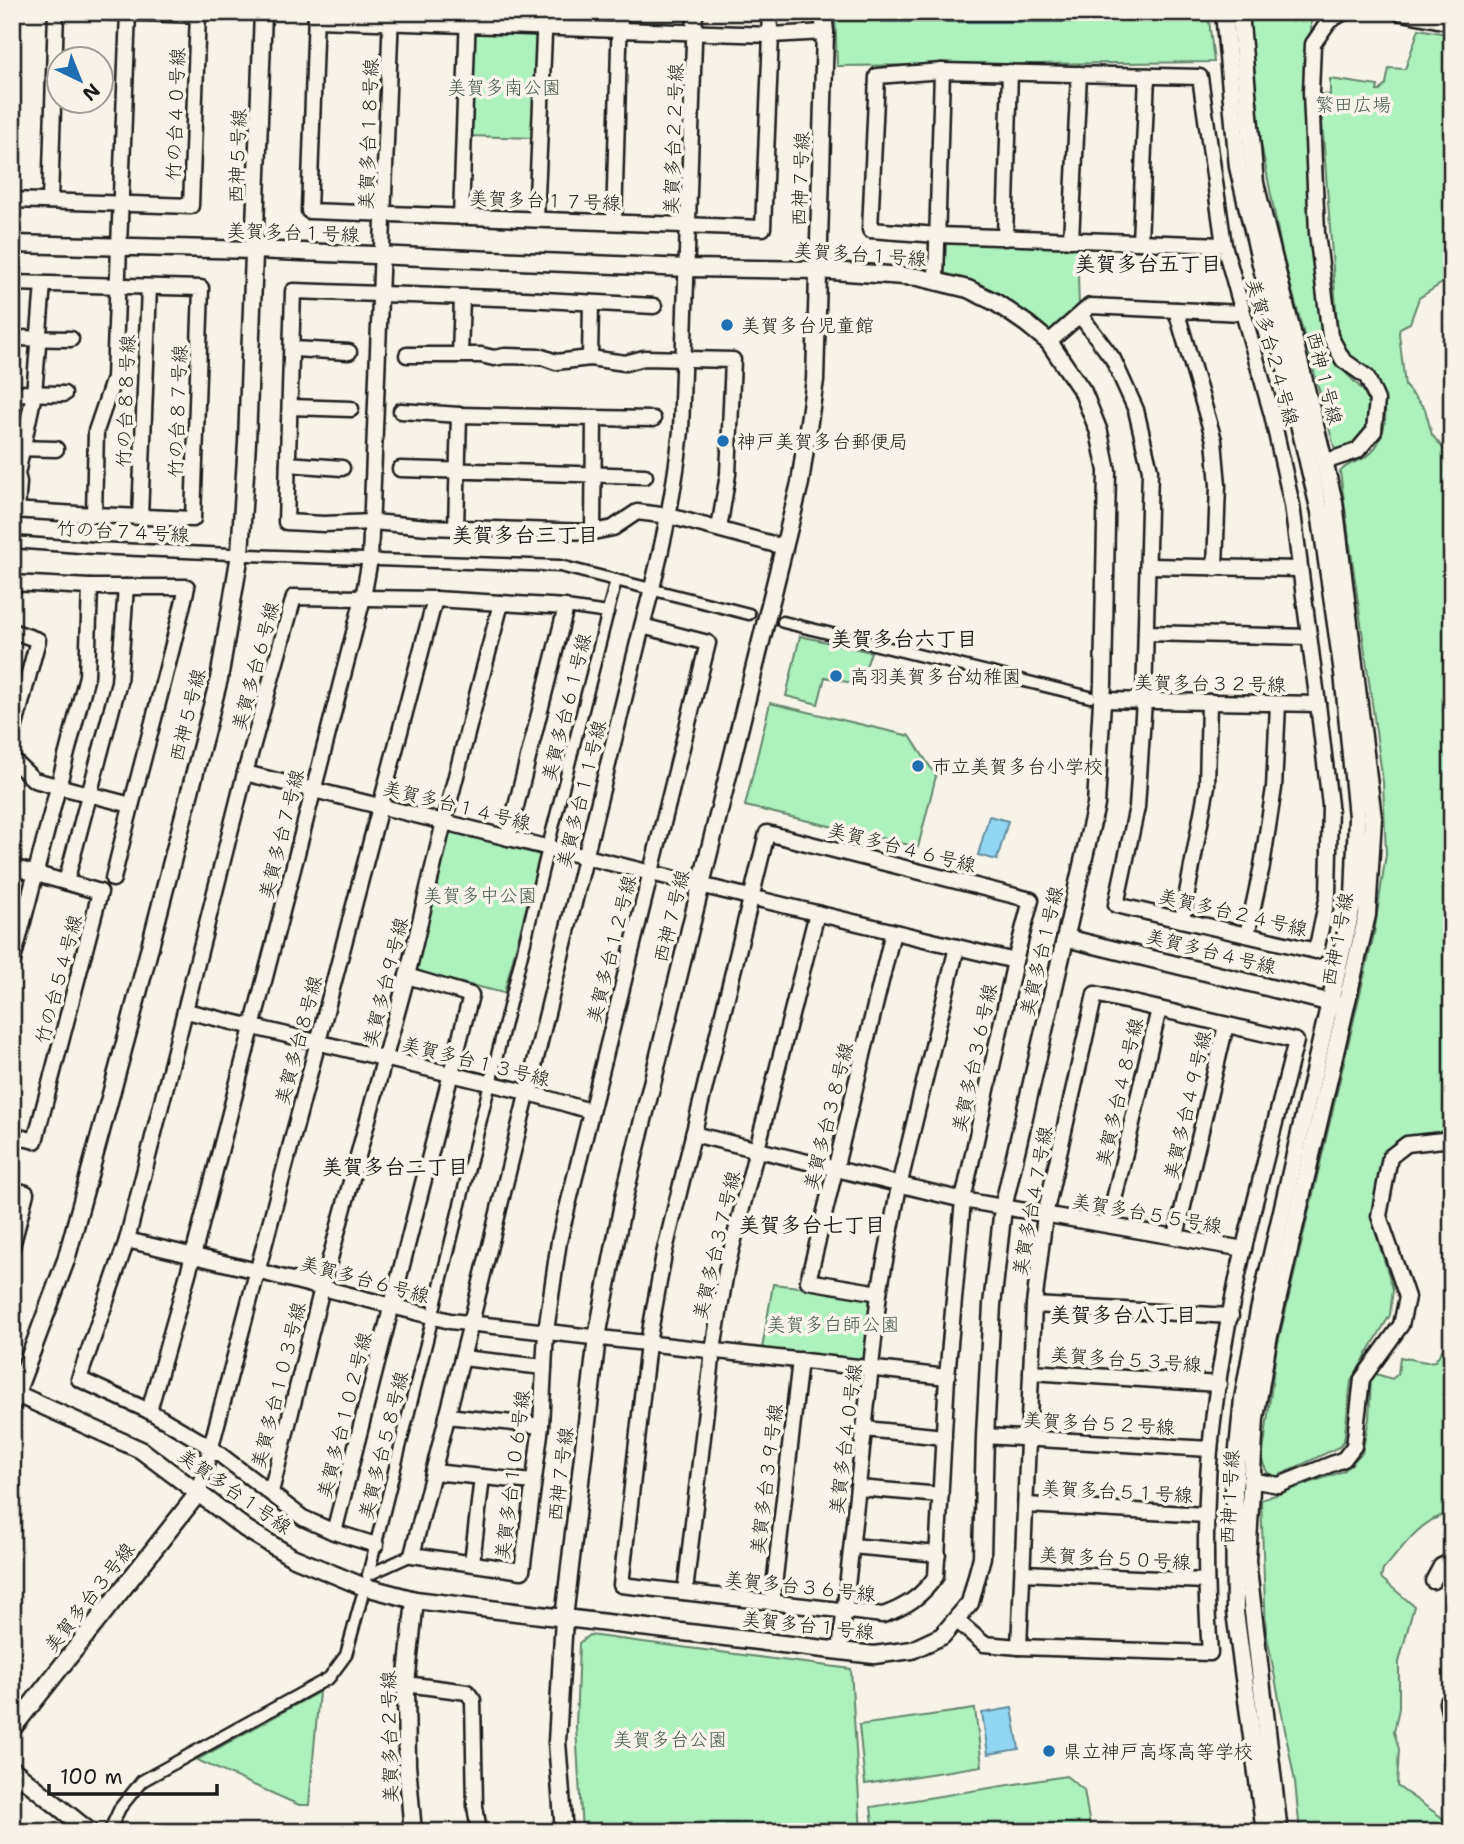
<svg xmlns="http://www.w3.org/2000/svg" width="1464" height="1844" font-family="'Shantell Sans','Klee One',sans-serif">
	<style>
		.green { fill: #adf1bc; stroke: #64866c; stroke-width: 2 }
		.water { fill: #91d7f3; stroke: #628c9d; stroke-width: 2 }
		.lines { fill: none; stroke-linecap: round; stroke-linejoin: round }
		.pedestrian-casing { stroke: #1c1c1c; stroke-width: 15 }
		.minor-casing { stroke: #1c1c1c; stroke-width: 19 }
		.tertiary-casing { stroke: #1c1c1c; stroke-width: 21 }
		.pedestrian { stroke: #f7f3e8; stroke-width: 10 }
		.minor { stroke: #f7f3e8; stroke-width: 14 }
		.tertiary { stroke: #f7f3e8; stroke-width: 16 }
		.poi-dot { fill: #1f6fb2; stroke: #f7f3e8; stroke-width: 2.5 }
		.labels { text-anchor: middle; stroke-width: 7; stroke-linejoin: round; paint-order: stroke }
		.park-label { font-size: 19px; fill: #485c4c; stroke: #f7f3e8 }
		.street-label { font-size: 19px; fill: #1c1c1c; stroke: #f7f3e8 }
		.poi-label { font-size: 19px; fill: #1c1c1c; stroke: #f7f3e8; text-anchor: start }
		.neighbourhood-label { font-size: 21px; font-weight: bold; fill: #1c1c1c; stroke: #f7f3e8 }
	</style>
	<rect width="100%" height="100%" fill="#f7f3e8"/>
	<filter id="ink" filterUnits="userSpaceOnUse"><feTurbulence type="fractalNoise" baseFrequency=".0143" numOctaves="2"/><feDisplacementMap in="SourceGraphic" scale="14" xChannelSelector="R" yChannelSelector="G"/><feConvolveMatrix kernelMatrix="1 2 1 2 8 2 1 2 1" color-interpolation-filters="sRGB"/></filter>
	<g filter="url(#ink)">
		<g class="green">
			<polygon points="835,12 1208,12 1214,62 837,66"/>
			<polygon points="1248,12 1311,12 1311,32 1307,47 1329,347 1346,373 1366,393 1370,400 1371,418 1357,441 1335,450 1283,257 1259,133"/>
			<path d="M 1419,29 L 1452,35 L 1452,247 L 1449,252 L 1444,282 L 1419,298 L 1410,323 L 1400,328 L 1399,333 L 1405,386 L 1425,409 L 1432,435 L 1452,459 L 1452,1130 L 1446,1132 L 1401,1138 L 1383,1157 L 1372,1221 L 1393,1289 L 1390,1315 L 1351,1381 L 1344,1441 L 1339,1447 L 1276,1477 L 1267,1472 L 1262,1461 L 1276,1352 L 1374,934 L 1386,854 L 1383,782 L 1340,472 C 1348,461 1363,462 1372,452 C 1386,435 1389,411 1381,390 C 1375,374 1355,363 1345,349 C 1342,345 1340,339 1338,335 L 1320,94 L 1330,95 L 1330,79 L 1378,86 L 1377,91 L 1380,91 L 1386,84 L 1389,68 L 1405,69 Z"/>
			<polygon points="478,31 531,32 537,37 535,138 470,136 473,34"/>
			<polygon points="947,240 1077,245 1079,306 1050,333 942,275 943,244"/>
			<polygon points="800,636 871,652 860,685 825,677 818,704 786,696"/>
			<polygon points="770,703 910,736 936,776 918,847 745,806"/>
			<polygon points="447,830 540,855 504,993 412,971"/>
			<polygon points="773,1284 867,1295 873,1301 866,1357 862,1361 762,1349"/>
			<path d="M 1452,1335 L 1452,1516 L 1447,1514 C 1420,1520 1401,1550 1383,1570 L 1381,1578 L 1414,1606 L 1399,1662 L 1399,1708 L 1394,1732 L 1399,1749 L 1397,1786 L 1447,1821 L 1452,1822 L 1452,1832 L 1300,1832 L 1295,1782 L 1266,1631 L 1261,1500 L 1344,1471 L 1362,1453 L 1369,1419 L 1371,1380 L 1376,1374 L 1392,1379 L 1398,1374 L 1400,1357 L 1426,1362 L 1435,1361 Z"/>
			<polygon points="589,1635 851,1669 861,1832 582,1832 576,1727 579,1643"/>
			<polygon points="319,1692 309,1805 299,1805 197,1760"/>
			<polygon points="975,1709 982,1766 865,1784 859,1725"/>
			<polygon points="1066,1776 1084,1790 1091,1832 874,1832 871,1807"/>
		</g>
		<g class="water">
			<polygon points="880,12 1078,12 1070,22 881,22"/>
			<polygon points="989,816 1008,821 997,860 978,855"/>
			<polygon points="1012,1708 1019,1749 988,1754 982,1713"/>
		</g>
		<g class="lines">
			<defs>
				<g id="pedestrian">
					<polyline points="12,542 94,548 231,554"/>
					<polyline points="247,555 364,559"/>
					<polyline points="377,560 560,566 647,588"/>
					<polyline points="658,591 749,614"/>
					<polyline points="566,607 608,613"/>
					<polyline points="783,622 1090,697"/>
					<polyline points="549,843 616,580"/>
					<polyline points="491,1080 546,856"/>
					<polyline points="434,1310 488,1091"/>
					<polyline points="368,1575 431,1324"/>
					<polyline points="368,1575 412,1555"/>
					<polyline points="109,1832 120,1808 142,1781 329,1678 346,1655 362,1597"/>
				</g>
				<g id="minor">
					<polyline points="109,12 198,15"/>
					<polyline points="316,12 309,211 763,228 771,35 768,12"/>
					<polyline points="1398,12 1452,23"/>
					<polyline points="316,20 771,35 825,32"/>
					<polyline points="12,200 191,206 198,12"/>
					<polyline points="50,201 56,12"/>
					<polyline points="461,217 468,12"/>
					<polyline points="536,219 545,12"/>
					<polyline points="614,222 620,12"/>
					<polyline points="1005,238 1010,72"/>
					<polyline points="1071,240 1079,74"/>
					<polyline points="1140,242 1147,76"/>
					<polyline points="936,280 942,71"/>
					<polyline points="12,283 201,288 193,519 94,515"/>
					<polyline points="654,306 525,299 293,291 286,522 324,524 373,522 428,527 593,532 613,528 637,512 669,516 784,547"/>
					<polyline points="1176,310 1214,440 1218,485 1215,568"/>
					<polyline points="1080,315 1113,359 1136,410 1150,470 1144,701 1137,807 1116,905 1316,951 1328,895 1330,805 1318,704 1292,505 1272,415 1224,245 938,235 870,230 877,76 942,71 1200,77 1224,245"/>
					<polyline points="12,338 71,339"/>
					<polyline points="1049,342 1090,306 1243,313"/>
					<polyline points="293,349 349,352"/>
					<polyline points="460,354 462,298"/>
					<polyline points="407,355 481,355 494,358 505,356 542,357 556,362 590,358 625,363 644,358 733,360 728,474 719,529"/>
					<polyline points="590,358 591,303"/>
					<polyline points="12,393 64,394"/>
					<polyline points="290,407 351,409"/>
					<polyline points="401,411 459,415"/>
					<polyline points="594,418 653,419"/>
					<polyline points="12,448 56,449"/>
					<polyline points="1324,462 1357,451 1374,431 1377,400 1367,377 1343,360 1330,336 1317,233 1311,92 1313,44 1329,21 1344,12"/>
					<polyline points="288,464 342,468"/>
					<polyline points="400,469 645,476"/>
					<polyline points="12,510 94,515 96,431 114,378 128,12"/>
					<polyline points="17,510 19,482 17,474 34,394 43,284"/>
					<polyline points="140,517 149,287"/>
					<polyline points="456,528 459,415 594,418 593,532"/>
					<polyline points="1149,566 1300,569"/>
					<polyline points="12,583 90,587 87,676 12,964"/>
					<path d="M 90,587 L 187,587 C 164,685 136,782 113,879"/>
					<path d="M 642,626 L 708,643 L 559,1241 L 546,1331 L 541,1426 L 522,1571 L 412,1555 L 471,1323 L 642,626 C 660,561 674,497 681,431 L 695,12"/>
					<polyline points="12,631 38,640 12,737"/>
					<polyline points="1146,633 1309,637"/>
					<polyline points="1102,700 1318,704"/>
					<polyline points="12,759 34,780 131,805"/>
					<path d="M 245,773 L 700,885 C 805,910 910,935 1015,961 L 963,1200 L 947,1377 L 936,1576 C 922,1596 906,1607 883,1615 L 621,1585 L 648,1343 L 664,1254 L 767,833 L 1031,900 L 1015,961"/>
					<polyline points="12,867 100,892 35,1141 12,1135"/>
					<polyline points="66,882 119,682 126,587"/>
					<polyline points="1182,920 1207,786 1209,702"/>
					<polyline points="1247,935 1262,866 1274,788 1278,704"/>
					<polyline points="407,976 471,995 334,1532 303,1518 210,1447 149,1411 79,1379 127,1240 245,773 294,597 435,599 566,607 508,838"/>
					<path d="M 1095,994 L 1296,1041 C 1262,1176 1222,1312 1210,1451 C 1204,1519 1205,1585 1210,1653 L 1019,1647 L 1034,1305 L 1045,1215 Z"/>
					<polyline points="186,1011 526,1092 590,1111"/>
					<polyline points="693,1134 963,1200 1244,1249"/>
					<polyline points="12,1189 26,1193 12,1247"/>
					<polyline points="1108,1225 1159,1009"/>
					<polyline points="1176,1236 1226,1025"/>
					<polyline points="127,1240 257,1271 450,1321 947,1377"/>
					<polyline points="879,1293 808,1281 893,932"/>
					<polyline points="1034,1305 1231,1316"/>
					<polyline points="462,1358 544,1367"/>
					<polyline points="1031,1372 1219,1384"/>
					<polyline points="149,1411 193,1256 363,598 370,559 391,12"/>
					<polyline points="447,1416 541,1426"/>
					<polyline points="865,1429 944,1437"/>
					<polyline points="985,1436 1210,1449"/>
					<polyline points="433,1472 533,1482"/>
					<polyline points="1250,1480 1279,1485 1344,1459 1354,1446 1362,1379 1401,1325 1407,1297 1379,1216 1390,1157 1407,1144 1452,1139"/>
					<polyline points="858,1488 941,1495"/>
					<polyline points="199,1492 435,599"/>
					<polyline points="271,1492 322,1288 407,976 444,822 501,603"/>
					<polyline points="1026,1505 1206,1515"/>
					<polyline points="334,1532 376,1545"/>
					<polyline points="852,1546 938,1554"/>
					<polyline points="472,1563 482,1477"/>
					<polyline points="1023,1573 1205,1581"/>
					<polyline points="1433,1581 1441,1566 1452,1561"/>
					<polyline points="685,1592 713,1350 726,1271 817,913"/>
					<polyline points="772,1603 800,1360"/>
					<polyline points="956,1620 984,1644 1019,1647"/>
					<polyline points="840,1651 879,1293 899,1186 957,947"/>
					<polyline points="406,1684 467,1692 473,1700 475,1806 479,1832"/>
					<polyline points="1452,1700 1447,1703 1452,1724"/>
				</g>
				<g id="tertiary">
					<polyline points="1224,12 1238,167 1320,512 1343,673 1357,817 1354,898 1259,1311 1243,1399 1234,1488 1235,1612 1265,1832"/>
					<polyline points="1240,12 1255,183 1334,502 1373,818 1367,915 1268,1340 1255,1418 1247,1561 1279,1832"/>
					<polyline points="12,244 254,250 688,268 818,270 918,277 968,289 995,302 1027,324 1049,342 1083,392 1099,432 1107,471 1103,684 1096,805 1003,1208 992,1305 985,1436 982,1557 970,1603 942,1636 912,1650 874,1655 415,1600 362,1586 292,1557 246,1529 141,1450 12,1392"/>
					<polyline points="1066,938 1336,1004"/>
					<polyline points="12,1404 66,1260 129,1028 219,679 240,554 247,442 263,12"/>
					<polyline points="12,1729 199,1492"/>
					<polyline points="12,1769 90,1832"/>
					<polyline points="413,1832 407,1765 406,1684 415,1600"/>
					<polyline points="564,1832 557,1742 564,1618 597,1337 625,1193 800,483 815,380 825,32 823,12"/>
				</g>
			</defs>
			<use href="#pedestrian" class="pedestrian-casing"/>
			<use href="#minor" class="minor-casing"/>
			<use href="#tertiary" class="tertiary-casing"/>
			<use href="#pedestrian" class="pedestrian"/>
			<use href="#minor" class="minor"/>
			<use href="#tertiary" class="tertiary"/>
		</g>
	</g>
	<g class="poi-dot">
		<circle cx="727" cy="325" r="7"/>
		<circle cx="723" cy="441" r="7"/>
		<circle cx="836" cy="676" r="7"/>
		<circle cx="918" cy="766" r="7"/>
		<circle cx="1049" cy="1751" r="7"/>
	</g>
	<g class="labels">
		<g class="park-label">
			<text x="504" y="94">美賀多南公園</text>
			<text x="1353" y="111">繁田広場</text>
			<text x="480" y="902">美賀多中公園</text>
			<text x="833" y="1331">美賀多白師公園</text>
			<text x="670" y="1746">美賀多台公園</text>
		</g>
		<g class="street-label">
			<text transform="translate(175 114) rotate(-88)" y="7">竹の台４０号線</text>
			<text transform="translate(368 134) rotate(-88)" y="7">美賀多台１８号線</text>
			<text transform="translate(673 139) rotate(-88)" y="7">美賀多台２２号線</text>
			<text transform="translate(237 156) rotate(-88)" y="7">西神５号線</text>
			<text transform="translate(800 179) rotate(-88)" y="7">西神７号線</text>
			<text transform="translate(545 200) rotate(2)" y="7">美賀多台１７号線</text>
			<text transform="translate(293 232) rotate(2)" y="7">美賀多台１号線</text>
			<text transform="translate(860 254) rotate(4)" y="7">美賀多台１号線</text>
			<text transform="translate(1273 352) rotate(75)" y="7">美賀多台２４号線</text>
			<text transform="translate(1325 378) rotate(76)" y="7">西神１号線</text>
			<text transform="translate(125 401) rotate(-88)" y="7">竹の台８８号線</text>
			<text transform="translate(177 411) rotate(-88)" y="7">竹の台８７号線</text>
			<text transform="translate(123 531) rotate(3)" y="7">竹の台７４号線</text>
			<text transform="translate(255 666) rotate(-75)" y="7">美賀多台６号線</text>
			<text transform="translate(1210 683) rotate(1)" y="7">美賀多台３２号線</text>
			<text transform="translate(566 707) rotate(-76)" y="7">美賀多台６１号線</text>
			<text transform="translate(187 715) rotate(-76)" y="7">西神５号線</text>
			<text transform="translate(581 794) rotate(-76)" y="7">美賀多台１１号線</text>
			<text transform="translate(457 805) rotate(14)" y="7">美賀多台１４号線</text>
			<text transform="translate(281 834) rotate(-76)" y="7">美賀多台７号線</text>
			<text transform="translate(902 847) rotate(14)" y="7">美賀多台４６号線</text>
			<text transform="translate(1233 912) rotate(13)" y="7">美賀多台２４号線</text>
			<text transform="translate(671 916) rotate(-76)" y="7">西神７号線</text>
			<text transform="translate(1337 939) rotate(-79)" y="7">西神１号線</text>
			<text transform="translate(611 949) rotate(-76)" y="7">美賀多台１２号線</text>
			<text transform="translate(1041 951) rotate(-77)" y="7">美賀多台１号線</text>
			<text transform="translate(1211 951) rotate(14)" y="7">美賀多台４号線</text>
			<text transform="translate(58 979) rotate(-75)" y="7">竹の台５４号線</text>
			<text transform="translate(385 982) rotate(-76)" y="7">美賀多台９号線</text>
			<text transform="translate(298 1040) rotate(-75)" y="7">美賀多台８号線</text>
			<text transform="translate(974 1058) rotate(-78)" y="7">美賀多台３６号線</text>
			<text transform="translate(476 1061) rotate(14)" y="7">美賀多台１３号線</text>
			<text transform="translate(1119 1092) rotate(-77)" y="7">美賀多台４８号線</text>
			<text transform="translate(1187 1105) rotate(-77)" y="7">美賀多台４９号線</text>
			<text transform="translate(828 1116) rotate(-76)" y="7">美賀多台３８号線</text>
			<text transform="translate(1032 1201) rotate(-80)" y="7">美賀多台４７号線</text>
			<text transform="translate(1147 1213) rotate(10)" y="7">美賀多台５５号線</text>
			<text transform="translate(716 1245) rotate(-77)" y="7">美賀多台３７号線</text>
			<text transform="translate(365 1279) rotate(15)" y="7">美賀多台６号線</text>
			<text transform="translate(1126 1359) rotate(4)" y="7">美賀多台５３号線</text>
			<text transform="translate(278 1385) rotate(-76)" y="7">美賀多台１０３号線</text>
			<text transform="translate(344 1415) rotate(-76)" y="7">美賀多台１０２号線</text>
			<text transform="translate(1099 1423) rotate(3)" y="7">美賀多台５２号線</text>
			<text transform="translate(845 1439) rotate(-83)" y="7">美賀多台４０号線</text>
			<text transform="translate(383 1445) rotate(-76)" y="7">美賀多台５８号線</text>
			<text transform="translate(560 1474) rotate(-83)" y="7">西神７号線</text>
			<text transform="translate(512 1475) rotate(-83)" y="7">美賀多台１０６号線</text>
			<text transform="translate(766 1479) rotate(-83)" y="7">美賀多台３９号線</text>
			<text transform="translate(235 1491) rotate(35)" y="7">美賀多台１号線</text>
			<text transform="translate(1117 1491) rotate(3)" y="7">美賀多台５１号線</text>
			<text transform="translate(1229 1497) rotate(-87)" y="7">西神１号線</text>
			<text transform="translate(1115 1558) rotate(3)" y="7">美賀多台５０号線</text>
			<text transform="translate(800 1586) rotate(6)" y="7">美賀多台３６号線</text>
			<text transform="translate(89 1597) rotate(-52)" y="7">美賀多台３号線</text>
			<text transform="translate(808 1625) rotate(6)" y="7">美賀多台１号線</text>
			<text transform="translate(389 1737) rotate(-91)" y="7">美賀多台２号線</text>
		</g>
		<g class="poi-label">
			<text x="741" y="332">美賀多台児童館</text>
			<text x="737" y="448">神戸美賀多台郵便局</text>
			<text x="850" y="683">高羽美賀多台幼稚園</text>
			<text x="932" y="773">市立美賀多台小学校</text>
			<text x="1063" y="1758">県立神戸高塚高等学校</text>
		</g>
		<g class="neighbourhood-label">
			<text x="1148" y="271">美賀多台五丁目</text>
			<text x="525" y="542">美賀多台三丁目</text>
			<text x="904" y="646">美賀多台六丁目</text>
			<text x="395" y="1174">美賀多台二丁目</text>
			<text x="812" y="1232">美賀多台七丁目</text>
			<text x="1123" y="1322">美賀多台八丁目</text>
		</g>
	</g>
	<rect width="1464" height="1844" fill="none" stroke="#f7f3e8" stroke-width="42"/>
	<rect x="21" y="21" width="1422" height="1802" fill="none" stroke="#1c1c1c" stroke-width="2.5" filter="url(#ink)"/>
	<g transform="translate(80 80) rotate(137)"><circle r="33" fill="#f7f3e8" stroke="#9f9d96" stroke-width="2"/>
	<path d="M0-5L12 26L0 18L-12 26Z" fill="#1f6fb2"/>
	<text y="-10" font-size="19" font-weight="bold" text-anchor="middle" fill="#1c1c1c">N</text>
	</g>
	<path d="M49 1784v10h168v-10" fill="none" stroke="#1c1c1c" stroke-width="3.5"/>
	<text x="60" y="1784" font-size="21" fill="#1c1c1c" stroke="#f7f3e8" stroke-width="5" paint-order="stroke">100 m</text>
</svg>
